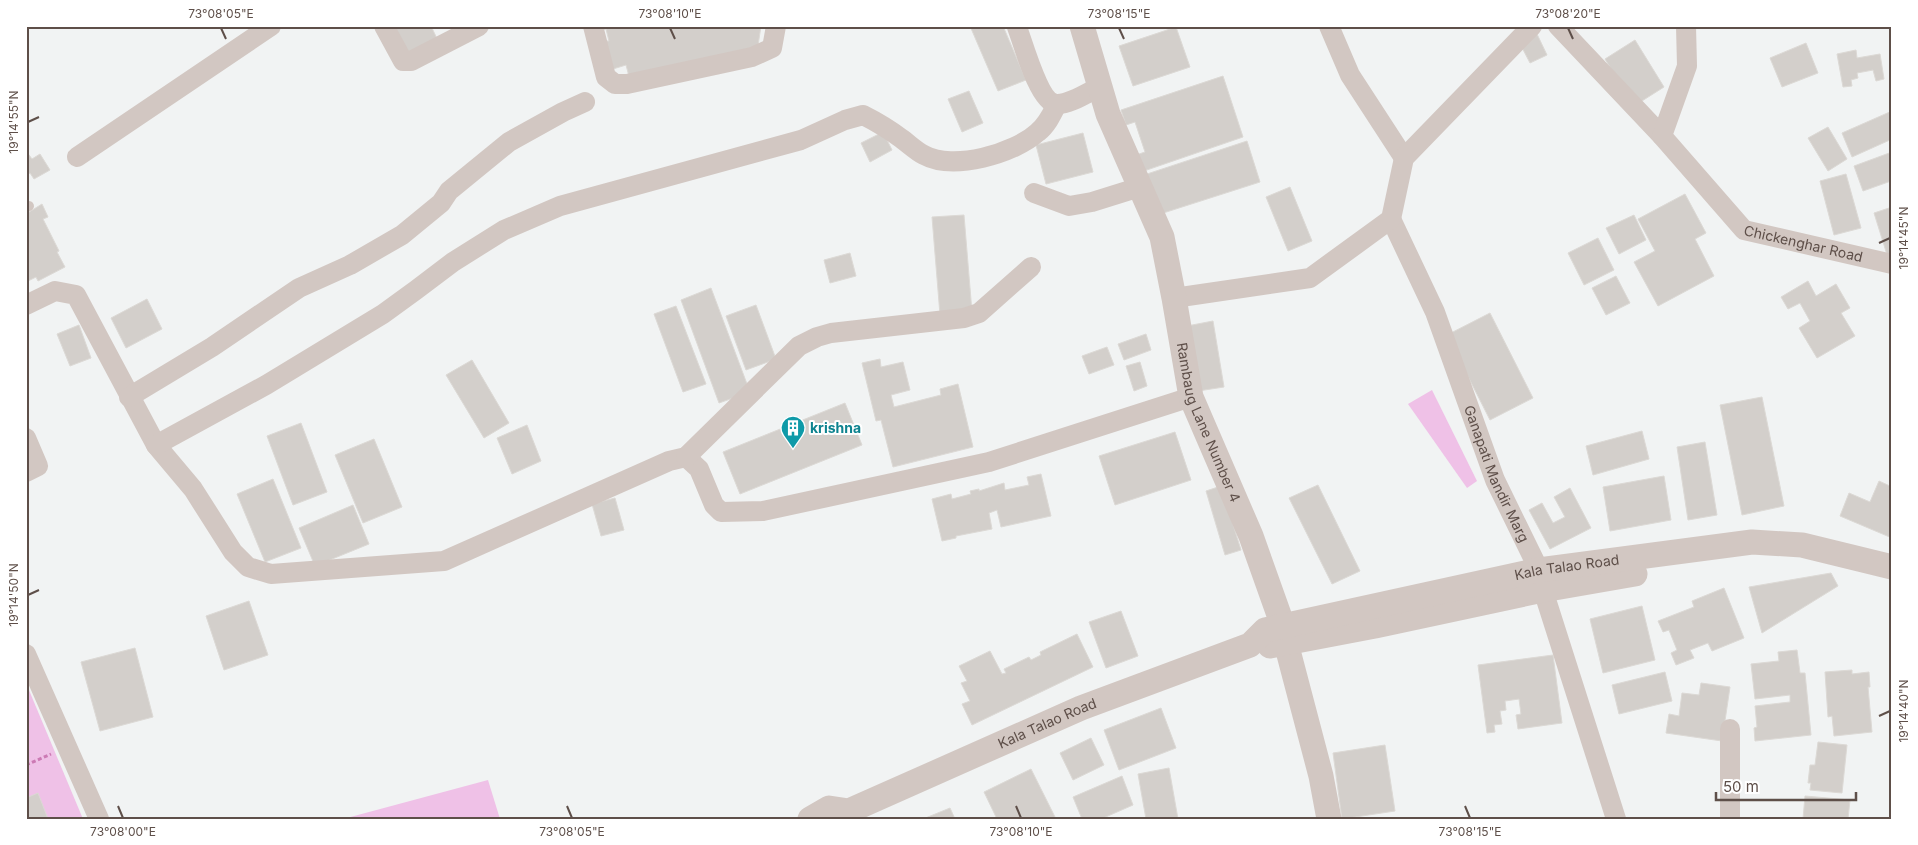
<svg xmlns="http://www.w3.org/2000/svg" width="1918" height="845" font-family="Inter,sans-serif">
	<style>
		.green { fill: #efc1e7 }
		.building { fill: #d3cfcb; stroke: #dcd9d5 }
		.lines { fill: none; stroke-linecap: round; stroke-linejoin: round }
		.path { stroke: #cc7ab4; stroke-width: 3; stroke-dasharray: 4 2.5; stroke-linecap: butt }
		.service { stroke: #d2c7c2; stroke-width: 10 }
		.minor { stroke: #d2c7c2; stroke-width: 20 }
		.tertiary { stroke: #d2c7c2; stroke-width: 25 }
		.ticks { fill: none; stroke: #5e4f49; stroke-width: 2 }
		.labels { text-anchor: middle; stroke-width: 4; stroke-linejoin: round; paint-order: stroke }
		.street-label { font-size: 14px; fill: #5e4f49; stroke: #fff }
		.culture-label { font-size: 14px; font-weight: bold; fill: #0d838f; stroke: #fff; text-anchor: start }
		.neatline { fill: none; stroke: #5e4f49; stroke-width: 2 }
		.ticks-label { font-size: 12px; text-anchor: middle; fill: #5e4f49 }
	</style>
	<rect width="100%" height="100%" fill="#f1f3f3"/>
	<g class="green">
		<polygon points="1432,390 1477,481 1467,488 1408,404"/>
		<polygon points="26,683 83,819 26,819"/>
		<polygon points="488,780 500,819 343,819"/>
	</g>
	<g class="building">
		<polygon points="392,26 431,26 440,45 408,58"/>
		<polygon points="602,26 652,26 652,28 658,26 761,26 757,52 630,80 626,65 613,69 606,41 609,41 606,29 603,30"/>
		<polygon points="970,26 1003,26 1026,80 998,91"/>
		<polygon points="1176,27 1190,67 1133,86 1119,46"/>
		<polygon points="1536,32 1547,55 1530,63 1518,40"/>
		<polygon points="1635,40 1664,87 1634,106 1605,59"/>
		<polygon points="1806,43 1818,73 1782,87 1770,58"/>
		<polygon points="1856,50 1857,58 1880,54 1884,79 1876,81 1873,70 1857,73 1858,78 1851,80 1852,86 1843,87 1837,54"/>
		<polygon points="1223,76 1243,137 1141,172 1136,155 1145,152 1135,122 1126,125 1121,110"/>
		<polygon points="969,91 983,123 962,132 948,99"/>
		<polygon points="1892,111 1892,139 1852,157 1842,133"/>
		<polygon points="1828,127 1847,159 1828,171 1808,138"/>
		<polygon points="883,132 892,150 870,162 861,143"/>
		<polygon points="1083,133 1093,172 1046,184 1036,145"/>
		<polygon points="1247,141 1260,182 1157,215 1144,175"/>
		<polygon points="26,151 32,159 40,154 50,170 34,179 30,173 26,175"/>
		<polygon points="1892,152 1892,183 1891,181 1863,191 1854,166"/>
		<polygon points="1846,174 1861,228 1834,235 1820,181"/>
		<polygon points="1290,187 1312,241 1288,251 1266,197"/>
		<polygon points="1685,194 1706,233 1695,239 1714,276 1658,306 1634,262 1655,251 1638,219"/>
		<polygon points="42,204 48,217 43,219 59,251 57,252 65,267 38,281 36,277 26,282 26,214"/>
		<polygon points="1892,207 1892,257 1888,258 1874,213"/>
		<polygon points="964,215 972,312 940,315 932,217"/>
		<polygon points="1634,215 1646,240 1619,254 1606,228"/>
		<polygon points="1598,238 1614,270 1584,285 1568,253"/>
		<polygon points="850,253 856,276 830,283 824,260"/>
		<polygon points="1616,276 1630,303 1606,315 1592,288"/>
		<polygon points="1808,281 1816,296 1836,284 1850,308 1841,313 1855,336 1817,358 1799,328 1810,321 1800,303 1788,309 1781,297"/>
		<polygon points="711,288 750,392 719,403 681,300"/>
		<polygon points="147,299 162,329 126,348 111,318"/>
		<polygon points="756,305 776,359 746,370 726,316"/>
		<polygon points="676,306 706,384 683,392 654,314"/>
		<polygon points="1490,313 1533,398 1490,420 1447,335"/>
		<polygon points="1213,321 1224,387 1198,391 1187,326"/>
		<polygon points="79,325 91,358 70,366 57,334"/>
		<polygon points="1146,334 1151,350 1124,360 1118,344"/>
		<polygon points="1107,347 1114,365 1089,374 1082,356"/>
		<polygon points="880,359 881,367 903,362 910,390 891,395 894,407 941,395 940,389 958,384 973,447 893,467 881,420 876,421 862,363"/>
		<polygon points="472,360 509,423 484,438 446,375"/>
		<polygon points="1140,362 1147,386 1134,391 1126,366"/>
		<polygon points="1762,397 1784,506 1742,515 1720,405"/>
		<polygon points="845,403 862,445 740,494 723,452"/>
		<polygon points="301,423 327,492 293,505 267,436"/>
		<polygon points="527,425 541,461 512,474 497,438"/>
		<polygon points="1642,431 1649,459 1593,475 1586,446"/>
		<polygon points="1175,432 1191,480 1115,505 1099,456"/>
		<polygon points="374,439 402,507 363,523 335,455"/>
		<polygon points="1705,442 1717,515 1688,520 1677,447"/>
		<polygon points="1041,474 1051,516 1001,527 997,510 989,513 992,529 956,536 956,538 942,541 932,499 951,494 952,499 971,494 970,491 979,489 979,491 1004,483 1005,490 1029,485 1027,477"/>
		<polygon points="1664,476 1671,520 1610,531 1603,487"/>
		<polygon points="273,479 301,548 265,562 237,494"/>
		<polygon points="1879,481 1892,487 1892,538 1840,516 1849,493 1870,502"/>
		<polygon points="1318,485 1360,571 1332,584 1289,498"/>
		<polygon points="1221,486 1241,550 1225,555 1206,491"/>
		<polygon points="1570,488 1591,528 1550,549 1529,510 1542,503 1553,523 1565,517 1554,497"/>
		<polygon points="615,498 624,530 601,536 592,504"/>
		<polygon points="353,505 369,544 315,566 299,528"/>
		<polygon points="1831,573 1838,586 1762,633 1749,587"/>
		<polygon points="1724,588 1744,638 1712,651 1708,643 1690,650 1694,658 1676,665 1671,653 1677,650 1669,630 1663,632 1658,621 1694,607 1692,601"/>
		<polygon points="249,601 268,655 224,670 206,616"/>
		<polygon points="1642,606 1655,660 1603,673 1590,619"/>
		<polygon points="1121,611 1138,656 1106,668 1089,622"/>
		<polygon points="1077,634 1093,667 972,725 962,704 970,701 961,683 967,681 959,666 990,651 1002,674 1006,673 1004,669 1029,657 1031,660 1041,655 1040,652"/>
		<polygon points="135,648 153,717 100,731 81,662"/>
		<polygon points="1797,650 1800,673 1805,673 1811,735 1755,741 1754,728 1757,727 1755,706 1790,702 1790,695 1755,699 1751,664 1779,661 1778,652"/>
		<polygon points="1553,655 1562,723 1518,729 1516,715 1521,714 1519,699 1505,701 1506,710 1500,711 1502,724 1494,725 1495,732 1487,733 1478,665"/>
		<polygon points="1852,670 1852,674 1869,672 1870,687 1868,687 1872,732 1834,736 1832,716 1828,717 1825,672"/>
		<polygon points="1665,672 1672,701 1619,714 1612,685"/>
		<polygon points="1701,683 1730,687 1722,741 1666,733 1669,714 1679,716 1682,693 1699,695"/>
		<polygon points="1161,708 1176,748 1119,770 1104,730"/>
		<polygon points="1091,738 1104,765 1073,780 1060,753"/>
		<polygon points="1818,742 1847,745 1842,793 1810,790 1811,783 1808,783 1810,765 1815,765"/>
		<polygon points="1385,745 1395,811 1342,819 1333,753"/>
		<polygon points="1169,768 1178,819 1146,819 1138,774"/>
		<polygon points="1031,769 1056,819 997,819 984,792"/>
		<polygon points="1122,776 1133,805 1101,819 1082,819 1073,797"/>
		<polygon points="38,793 48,819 26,819 26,798"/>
		<polygon points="1805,796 1850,800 1848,819 1803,819"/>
		<polygon points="950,808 955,819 923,819"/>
	</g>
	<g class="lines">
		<polyline class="path" points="26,765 51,754"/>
		<polyline class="service" points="26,207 29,206"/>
		<g class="minor">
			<polyline points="384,26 403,61 411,61 479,26"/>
			<polyline points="593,26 606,77 615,84 627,84 752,57 772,48 776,26"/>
			<polyline points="1329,26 1350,75 1404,158"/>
			<polyline points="1558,26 1662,136"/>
			<path id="s1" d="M 1686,26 L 1687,66 L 1662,136 L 1744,230 L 1892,264"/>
			<path d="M 1017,27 C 1023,43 1039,102 1056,104 C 1069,105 1087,93 1099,87"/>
			<polyline points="77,157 271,26"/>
			<polyline points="1034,193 1069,206 1092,202 1140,187"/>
			<path id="s2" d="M 1391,219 L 1435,312 L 1495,480 L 1539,570 L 1543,590 L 1616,819"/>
			<polyline points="1174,298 1310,278 1391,219 1404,158 1532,26"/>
			<polyline points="26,305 55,291 76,295 156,445 193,489 233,552 248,567 271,574 444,561 669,461 686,457 699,469 714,505 721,512 763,511 989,462 1191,397"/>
			<polyline points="129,397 212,347 299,288 350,265 402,235 441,203 449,191 509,142 563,112 585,102"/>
			<polyline points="26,438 38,466 26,472"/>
			<path d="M 156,445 L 266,385 L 383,314 L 416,290 L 453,262 L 504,230 L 560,206 L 801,140 L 845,120 L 863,115 C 877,122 890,130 902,139 C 909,144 916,151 924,155 C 953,171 1014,154 1038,132 C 1047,125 1052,114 1057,104"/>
			<polyline points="686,457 799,346 817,337 831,333 964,318 979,313 1031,267"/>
			<polyline points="26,654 99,819"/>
			<polyline points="1730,819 1730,729"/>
		</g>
		<g class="tertiary">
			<path id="s3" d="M 1082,26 L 1108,114 L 1162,237 L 1174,298 L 1191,397 L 1251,536 L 1283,626 L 1286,643 L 1321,776 L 1329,819"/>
			<polyline points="1270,646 1375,626 1543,590 1635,574"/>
			<path id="s4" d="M 810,819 L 829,808 L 849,811 L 1081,708 L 1250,645 L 1265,630 L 1539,570 L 1752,542 L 1802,545 L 1892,567"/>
		</g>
	</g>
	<path class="ticks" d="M 221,28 L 226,39M 670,28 L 675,39M 1119,28 L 1124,39M 1568,28 L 1573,39M 28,122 L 39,117M 1879,243 L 1890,238M 28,595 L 39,590M 1879,716 L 1890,711M 118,806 L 123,818M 567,806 L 572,818M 1016,806 L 1021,818M 1465,806 L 1470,818"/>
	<defs>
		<symbol id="building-pin" viewBox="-11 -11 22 30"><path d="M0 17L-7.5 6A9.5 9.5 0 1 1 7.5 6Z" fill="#0f9aa8" stroke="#fff"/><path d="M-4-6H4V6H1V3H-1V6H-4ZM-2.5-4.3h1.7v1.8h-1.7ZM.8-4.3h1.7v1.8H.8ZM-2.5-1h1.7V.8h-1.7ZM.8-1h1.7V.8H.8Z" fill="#fff"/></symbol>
	</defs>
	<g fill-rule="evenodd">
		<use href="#building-pin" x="779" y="414" width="28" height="38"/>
	</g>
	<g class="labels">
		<g class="street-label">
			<text dy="5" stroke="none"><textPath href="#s1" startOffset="300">Chickenghar Road</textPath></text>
			<text dy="5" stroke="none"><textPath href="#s3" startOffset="418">Rambaug Lane Number 4</textPath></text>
			<text dy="5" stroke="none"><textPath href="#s2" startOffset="276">Ganapati Mandir Marg</textPath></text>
			<text dy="5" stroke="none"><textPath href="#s4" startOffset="806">Kala Talao Road</textPath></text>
			<text dy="5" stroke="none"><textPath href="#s4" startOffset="259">Kala Talao Road</textPath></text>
		</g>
		<g class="culture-label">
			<text x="810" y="433">krishna</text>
		</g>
	</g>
	<rect width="1918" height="845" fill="none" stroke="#ffffff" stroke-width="55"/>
	<path d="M1716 792v8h140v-8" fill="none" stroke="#5e4f49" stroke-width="2.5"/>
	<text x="1723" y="792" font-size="15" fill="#5e4f49" stroke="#ffffff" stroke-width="4" paint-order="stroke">50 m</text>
	<rect x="28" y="28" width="1862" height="790" class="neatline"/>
	<g class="ticks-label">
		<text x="221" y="18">73°08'05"E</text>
		<text x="670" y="18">73°08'10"E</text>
		<text x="1119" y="18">73°08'15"E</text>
		<text x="1568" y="18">73°08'20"E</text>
		<text transform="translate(14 122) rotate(-90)" y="4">19°14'55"N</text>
		<text transform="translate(1904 238) rotate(-90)" y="4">19°14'45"N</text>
		<text transform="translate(14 595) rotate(-90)" y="4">19°14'50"N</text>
		<text transform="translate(1904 711) rotate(-90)" y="4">19°14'40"N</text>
		<text x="123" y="836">73°08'00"E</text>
		<text x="572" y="836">73°08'05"E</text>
		<text x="1021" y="836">73°08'10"E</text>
		<text x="1470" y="836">73°08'15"E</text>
	</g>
</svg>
